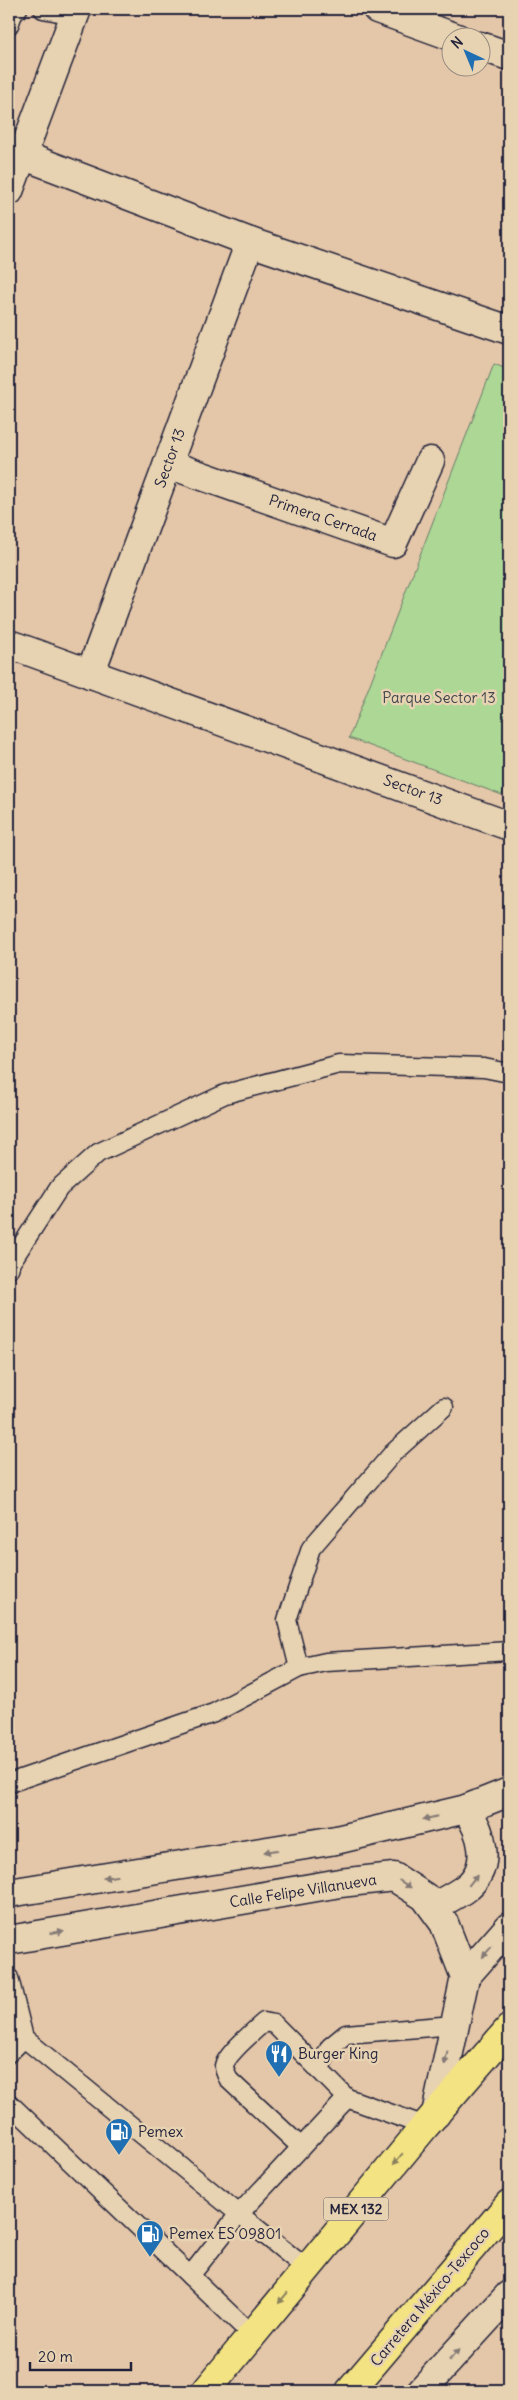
<svg xmlns="http://www.w3.org/2000/svg" width="518" height="2400" font-family="Delius,sans-serif">
	<style>
		.green { fill: #acd795; stroke: #677c68 }
		.lines { fill: none; stroke-linecap: round; stroke-linejoin: round }
		.service-casing { stroke: #22223b; stroke-width: 21 }
		.minor-casing { stroke: #22223b; stroke-width: 31 }
		.tertiary-casing { stroke: #22223b; stroke-width: 31 }
		.secondary-casing { stroke: #22223b; stroke-width: 31 }
		.trunk-casing { stroke: #22223b; stroke-width: 31 }
		.service { stroke: #e7d2b1; stroke-width: 18 }
		.minor { stroke: #e7d2b1; stroke-width: 28 }
		.tertiary { stroke: #e7d2b1; stroke-width: 28 }
		.secondary { stroke: #e7d2b1; stroke-width: 28 }
		.trunk { stroke: #f4e382; stroke-width: 28 }
		.oneway { fill: #847a76 }
		.oneway2 { fill: #8b825e }
		.labels { text-anchor: middle; stroke-width: 5; stroke-linejoin: round; paint-order: stroke }
		.shield { fill: #e7d2b1; stroke: #5d575e; stroke-width: 1 }
		.shield-label { font-size: 14px; font-weight: bold; fill: #22223b }
		.street-label { font-size: 15px; fill: #22223b; stroke: #e7d2b1 }
		.park-label { font-size: 15px; fill: #3e464d; stroke: #e7d2b1 }
		.poi-label { font-size: 15px; fill: #22223b; stroke: #e7d2b1; text-anchor: start }
	</style>
	<rect width="100%" height="100%" fill="#e4c6a8"/>
	<filter id="ink" filterUnits="userSpaceOnUse"><feTurbulence type="fractalNoise" baseFrequency=".02" numOctaves="2"/><feDisplacementMap in="SourceGraphic" scale="10" xChannelSelector="R" yChannelSelector="G"/><feConvolveMatrix kernelMatrix="1 2 1 2 8 2 1 2 1" color-interpolation-filters="sRGB"/></filter>
	<g filter="url(#ink)">
		<polygon class="green" points="494,364 509,370 509,776 502,795 349,738"/>
		<g class="lines">
			<defs>
				<g id="service">
					<polyline points="43,9 74,15"/>
					<polyline points="9,25 13,14 18,9"/>
					<polyline points="9,1269 11,1262 59,1188 98,1153 225,1094 339,1064 484,1068 509,1073"/>
					<polyline points="299,1668 287,1620 311,1548 393,1453 444,1407"/>
					<polyline points="9,1783 214,1713 299,1668 326,1662 509,1651"/>
					<polyline points="9,1978 24,2038 239,2214 190,2276"/>
					<polyline points="9,2053 24,2038"/>
					<polyline points="319,2070 330,2047 346,2034 454,2025"/>
					<polyline points="9,2103 252,2335"/>
					<path d="M 301,2147 L 229,2080 C 227,2076 224,2071 224,2066 C 226,2055 255,2030 264,2022 L 274,2024 L 347,2098"/>
					<polyline points="307,2269 239,2214 347,2098 425,2126"/>
				</g>
				<g id="minor">
					<polyline points="377,9 457,38"/>
					<polyline points="480,46 509,56"/>
					<polyline points="22,155 250,242 509,330"/>
					<polyline points="9,191 77,9"/>
					<polyline points="168,464 393,543 430,461"/>
					<polyline points="9,644 509,826"/>
					<polyline points="90,674 250,242"/>
					<polyline points="421,2391 509,2295"/>
				</g>
				<polyline id="tertiary" points="465,1977 509,1927"/>
				<g id="secondary">
					<polyline points="9,1893 336,1840 466,1809 509,1792"/>
					<path d="M 433,1907 C 444,1901 457,1895 467,1887 C 493,1865 482,1832 466,1809"/>
					<polyline points="9,1940 340,1883 394,1877 425,1897 444,1923 465,1977 436,2114"/>
				</g>
				<g id="trunk">
					<polyline points="206,2391 425,2126 509,2029"/>
					<polyline points="350,2391 509,2204"/>
				</g>
			</defs>
			<use href="#service" class="service-casing"/>
			<use href="#minor" class="minor-casing"/>
			<use href="#tertiary" class="tertiary-casing"/>
			<use href="#secondary" class="secondary-casing"/>
			<use href="#trunk" class="trunk-casing"/>
			<use href="#service" class="service"/>
			<use href="#minor" class="minor"/>
			<use href="#tertiary" class="tertiary"/>
			<use href="#secondary" class="secondary"/>
			<use href="#trunk" class="trunk"/>
		</g>
		<defs><path id="oneway-solid" d="M-6-.8H1V-3.2L6.5 0L1 3.2V.8H-6Z" transform="scale(1.25)"/></defs>
		<g class="oneway">
			<use href="#oneway-solid" transform="translate(430 1818) rotate(167)"/>
			<use href="#oneway-solid" transform="translate(271 1851) rotate(171)"/>
			<use href="#oneway-solid" transform="translate(110 1877) rotate(171)"/>
			<use href="#oneway-solid" transform="translate(473 1880) rotate(-52)"/>
			<use href="#oneway-solid" transform="translate(405 1884) rotate(32)"/>
			<use href="#oneway-solid" transform="translate(57 1932) rotate(-10)"/>
			<use href="#oneway-solid" transform="translate(487 1952) rotate(131)"/>
			<use href="#oneway-solid" transform="translate(446 2058) rotate(102)"/>
			<use href="#oneway-solid" transform="translate(454 2355) rotate(-47)"/>
		</g>
		<g class="oneway2">
			<use href="#oneway-solid" transform="translate(398 2159) rotate(130)"/>
			<use href="#oneway-solid" transform="translate(283 2298) rotate(130)"/>
		</g>
	</g>
	<defs>
		<symbol id="restaurant-pin" viewBox="-11 -11 22 30"><path d="M0 17L-7.5 6A9.5 9.5 0 1 1 7.5 6Z" fill="#1f6fb2" stroke="#e7d2b1"/><path d="M-5-6h1v4h1v-4h1v4h1v-4h1v5L-1.5 .5V6h-2V.5L-5-1ZM5-6V6H3V1.5H1.5Q1.5-4 5-6Z" fill="#fff"/></symbol>
		<symbol id="fuel-pin" viewBox="-11 -11 22 30"><path d="M0 17L-7.5 6A9.5 9.5 0 1 1 7.5 6Z" fill="#1f6fb2" stroke="#e7d2b1"/><path d="M-5.5-6h7V0h2V4h1.3V-2.5L3-4.5l.8-.8L6-3V5H2.5V1h-1V6h-7ZM-4.2-4.7v3.2H.2V-4.7Z" fill="#fff"/></symbol>
	</defs>
	<g fill-rule="evenodd">
		<use href="#restaurant-pin" x="263" y="2038" width="32" height="43"/>
		<use href="#fuel-pin" x="103" y="2116" width="32" height="43"/>
		<use href="#fuel-pin" x="134" y="2218" width="32" height="43"/>
	</g>
	<g class="labels">
		<rect class="shield" x="323.5" y="2197.5" width="65" height="23" rx="4"/>
		<g class="shield-label">
			<text x="356" y="2214">MEX 132</text>
		</g>
		<g class="street-label">
			<text transform="translate(170 458) rotate(-70)" y="5">Sector 13</text>
			<text transform="translate(323 518) rotate(19)" y="5">Primera Cerrada</text>
			<text transform="translate(413 790) rotate(20)" y="5">Sector 13</text>
			<text transform="translate(303 1891) rotate(-9)" y="5">Calle Felipe Villanueva</text>
			<text transform="translate(430 2297) rotate(-50)" y="5">Carretera México-Texcoco</text>
		</g>
		<g class="park-label">
			<text x="439" y="703">Parque Sector 13</text>
		</g>
		<g class="poi-label">
			<text x="298" y="2059">Burger King</text>
			<text x="138" y="2137">Pemex</text>
			<text x="169" y="2239">Pemex ES 09801</text>
		</g>
	</g>
	<rect width="518" height="2400" fill="none" stroke="#e7d2b1" stroke-width="30"/>
	<rect x="15" y="15" width="488" height="2370" fill="none" stroke="#22223b" stroke-width="2" filter="url(#ink)"/>
	<g transform="translate(466 52) rotate(316)"><circle r="24" fill="#e7d2b1" stroke="#988c82"/>
	<path d="M0-4L9 19L0 12L-9 19Z" fill="#1f6fb2"/>
	<text y="-8" font-size="14" font-weight="bold" text-anchor="middle" fill="#22223b">N</text>
	</g>
	<path d="M30 2362v8h101v-8" fill="none" stroke="#22223b" stroke-width="2.5"/>
	<text x="38" y="2362" font-size="15" fill="#22223b" stroke="#e7d2b1" stroke-width="4" paint-order="stroke">20 m</text>
</svg>
